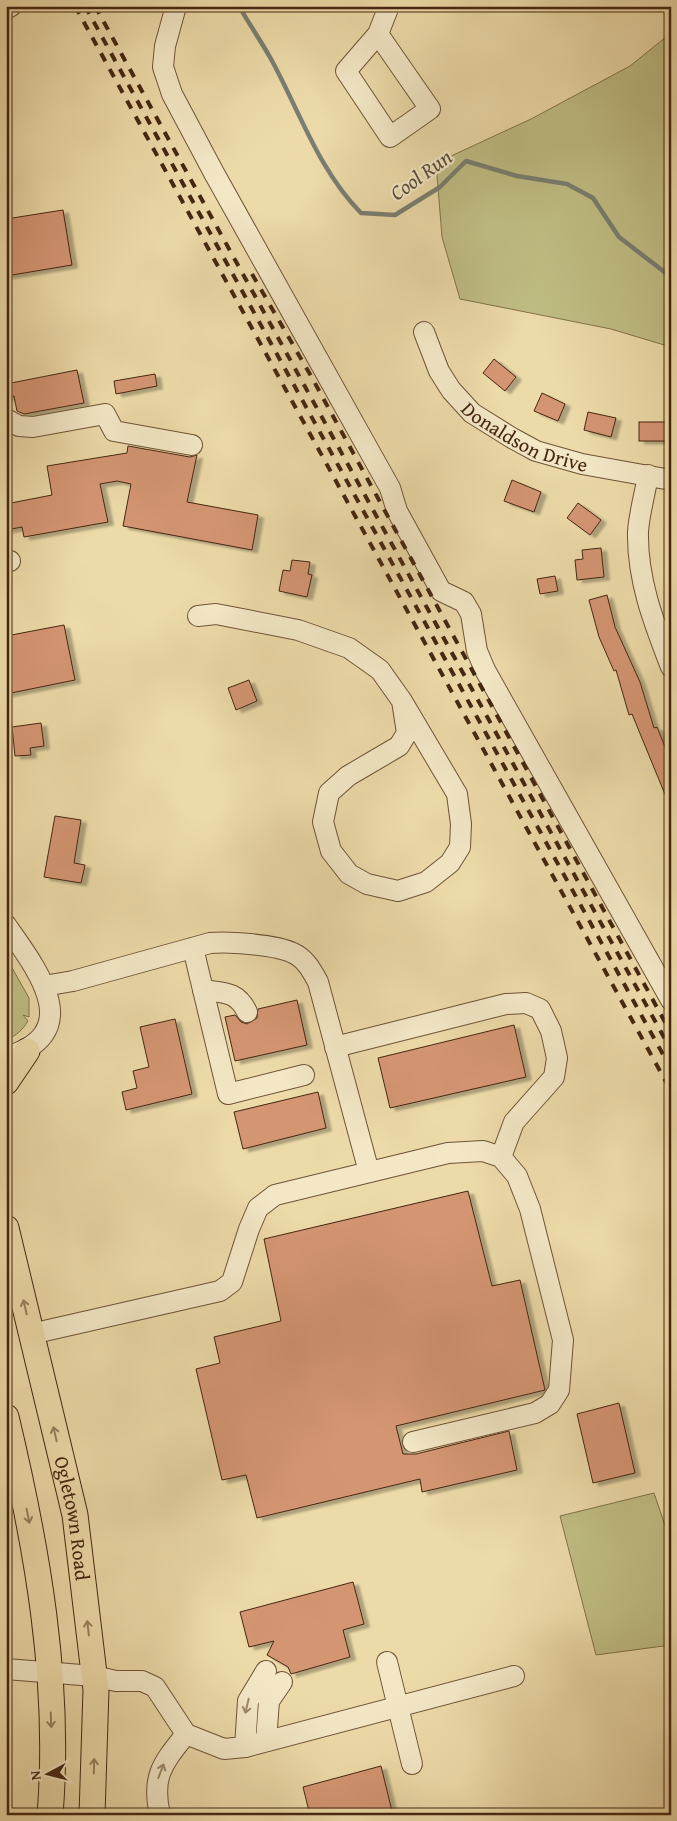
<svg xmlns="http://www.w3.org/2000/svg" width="677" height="1821" font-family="'Gentium Book Plus',serif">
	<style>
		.green { fill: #bfbd83; stroke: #82724a }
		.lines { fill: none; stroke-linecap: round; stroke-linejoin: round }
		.stream { stroke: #797e71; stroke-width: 4.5 }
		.building { fill: #d49573; stroke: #452611; filter: url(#shadow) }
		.minor-casing { stroke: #6f5337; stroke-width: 22 }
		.major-casing { stroke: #452611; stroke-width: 27 }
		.minor { stroke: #f3e7c6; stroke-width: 20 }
		.major { stroke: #ecdaa8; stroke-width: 25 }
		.rail { stroke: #452611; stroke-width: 4; stroke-dasharray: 9 9; stroke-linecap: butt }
		.oneway { stroke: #98805c }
		.oneway2 { stroke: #9c866c }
		.labels { text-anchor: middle; stroke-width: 4.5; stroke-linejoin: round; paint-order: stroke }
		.street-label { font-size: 20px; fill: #452611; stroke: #f3e7c6 }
		.water-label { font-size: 21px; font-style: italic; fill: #5a4a39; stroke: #f3e7c6 }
	</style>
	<defs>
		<filter id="shadow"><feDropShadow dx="5.5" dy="3" stdDeviation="1" flood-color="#0004"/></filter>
	</defs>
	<rect width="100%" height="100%" fill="#ecdaa8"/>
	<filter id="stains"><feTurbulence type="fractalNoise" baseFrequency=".004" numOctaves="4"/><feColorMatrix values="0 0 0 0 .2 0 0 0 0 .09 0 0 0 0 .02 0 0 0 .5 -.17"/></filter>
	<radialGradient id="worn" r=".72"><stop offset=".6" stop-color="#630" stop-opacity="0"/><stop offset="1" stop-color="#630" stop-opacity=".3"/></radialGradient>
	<g class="green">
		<polygon points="671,33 671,347 611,329 460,299 442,237 436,163 531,119 630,66"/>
		<path d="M 6,957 L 29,998 L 29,1017 L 23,1015 L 28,1021 C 22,1030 17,1036 6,1039 Z"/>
		<polygon points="654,1493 671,1543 671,1645 596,1655 560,1516"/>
	</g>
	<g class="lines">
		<path class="stream" d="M 239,6 C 249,24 261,41 271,59 C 299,110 319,171 361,213 L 395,215 L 440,187 L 466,161 L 517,176 L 567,184 L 593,198 L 619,237 L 671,277"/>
	</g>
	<g class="building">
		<polygon points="63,210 72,265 6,276 6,219"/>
		<polygon points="494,359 516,377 505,391 483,373"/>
		<polygon points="77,370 84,403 24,414 17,411 14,396 6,398 6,384"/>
		<polygon points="155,374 157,386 116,394 114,381"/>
		<polygon points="542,393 565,404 558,421 534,411"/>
		<polygon points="588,412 616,418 611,437 584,430"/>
		<rect x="639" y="422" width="29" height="19"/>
		<polygon points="128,446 190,457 197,455 187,502 258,515 252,550 123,526 131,484 117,481 100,484 108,522 24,537 22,527 6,530 6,504 52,495 47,466 127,453"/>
		<polygon points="512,480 541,492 534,512 504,501"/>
		<polygon points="578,503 601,520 590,535 567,518"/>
		<polygon points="601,548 604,577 577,580 575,560 583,559 582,550"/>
		<polygon points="292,560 310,562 308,574 312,575 307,597 279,591 283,570 290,571"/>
		<polygon points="555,576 558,591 540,594 537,579"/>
		<polygon points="607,595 615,627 640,682 654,728 657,727 671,762 671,809 632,714 629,715 616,670 614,671 599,637 589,600"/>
		<polygon points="64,625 75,680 6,694 6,636"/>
		<polygon points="249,680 257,701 236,710 228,688"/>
		<polygon points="41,723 44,746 30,748 31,755 15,756 12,727"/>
		<polygon points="55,816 81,820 74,863 85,865 81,883 44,877"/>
		<polygon points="297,1000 307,1045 235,1061 225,1017 235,1015 241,1022 247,1024 257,1018 258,1009"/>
		<polygon points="175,1019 192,1094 126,1110 122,1092 137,1088 133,1071 149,1067 140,1027"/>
		<polygon points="514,1025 526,1077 390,1108 378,1058"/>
		<polygon points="318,1092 326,1128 243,1149 234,1112"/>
		<polygon points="468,1191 492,1286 520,1280 545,1390 396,1426 403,1454 416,1454 509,1431 517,1470 422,1492 420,1479 257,1518 246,1475 222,1480 196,1369 220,1363 214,1337 281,1321 264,1239"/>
		<polygon points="619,1403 635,1473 593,1483 577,1414"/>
		<polygon points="353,1582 364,1624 343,1630 350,1657 291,1674 288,1667 267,1655 274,1641 249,1647 240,1612"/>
		<polygon points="381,1766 393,1815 310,1815 303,1787"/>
	</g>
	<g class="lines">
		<defs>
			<g id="minor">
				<polyline points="176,6 165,46 163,67 172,94 214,173 390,488 397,511 441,591 464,602 471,614 477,651 485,670 671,1000"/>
				<polyline points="6,9 11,6"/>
				<polyline points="378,34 430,109 390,137 346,71 378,34 389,6"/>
				<path id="s1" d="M 424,332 L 439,371 L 451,390 L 472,413 L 512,438 L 536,451 L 582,464 L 671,480"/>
				<polyline points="6,419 19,426 33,427 105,414 114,431 192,445"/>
				<path d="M 648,475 C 645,494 639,514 638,532 C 637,580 654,623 671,667"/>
				<polyline points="6,560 10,561"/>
				<polyline points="198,616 216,614 298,630 349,648 380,670 402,701 457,794 461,824 460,847 450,863 426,882 398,891 367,884 349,874 331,851 323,822 329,793 348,776 399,746 407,733 402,701"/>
				<path d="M 6,925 C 36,968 88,1033 6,1057"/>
				<polyline points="193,948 228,1094 304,1075"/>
				<path d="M 44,986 L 73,981 L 210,943 C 228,941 277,945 293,953 C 306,959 312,971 318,982 L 369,1172"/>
				<path d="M 203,990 C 224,993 237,991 247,1012"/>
				<polyline points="335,1047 506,1004 526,1003 540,1009 551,1031 557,1058 554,1077 514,1122 501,1157"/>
				<polyline points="31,1334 220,1291 232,1282 249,1229 258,1208 275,1195 448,1153 483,1151 501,1157 517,1176 530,1209 563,1340 559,1390 550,1404 535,1413 413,1442"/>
				<polyline points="387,1662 412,1764"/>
				<polyline points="6,1669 94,1676 116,1681 142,1681 155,1687 186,1734 224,1749 245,1747 514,1676"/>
				<polyline points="266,1741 269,1701 282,1682"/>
				<polyline points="245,1747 248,1701 266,1671"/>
				<path d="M 160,1815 C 151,1776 163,1763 186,1734"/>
			</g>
			<g id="major">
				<polyline points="6,1082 27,1051"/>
				<path id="s2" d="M 6,1228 L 75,1515 L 96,1690 L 92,1815"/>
				<path d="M 6,1417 C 37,1547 61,1681 50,1815"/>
			</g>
		</defs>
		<use href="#minor" class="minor-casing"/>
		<use href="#major" class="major-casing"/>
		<use href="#minor" class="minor"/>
		<use href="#major" class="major"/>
		<g class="rail">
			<polyline points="75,6 671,1091"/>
			<polyline points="85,6 671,1069"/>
			<polyline points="95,6 671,1050"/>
			<polyline points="252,274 311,376 671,1033"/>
		</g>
	</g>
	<defs><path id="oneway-shaft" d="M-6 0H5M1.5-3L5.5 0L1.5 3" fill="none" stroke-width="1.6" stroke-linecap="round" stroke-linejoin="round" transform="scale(1.25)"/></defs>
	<g class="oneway">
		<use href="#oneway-shaft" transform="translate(25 1307) rotate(-103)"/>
		<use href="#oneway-shaft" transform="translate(55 1434) rotate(-103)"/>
		<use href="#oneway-shaft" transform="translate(28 1516) rotate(79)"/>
		<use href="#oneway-shaft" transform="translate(88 1628) rotate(-97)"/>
		<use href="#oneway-shaft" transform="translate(51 1720) rotate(88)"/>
		<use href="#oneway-shaft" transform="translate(94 1766) rotate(-89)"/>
	</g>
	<g class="oneway2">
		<use href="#oneway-shaft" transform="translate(247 1706) rotate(103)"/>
		<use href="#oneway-shaft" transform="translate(161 1771) rotate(-69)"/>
	</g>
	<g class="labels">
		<g class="street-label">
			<text dy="7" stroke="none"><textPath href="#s1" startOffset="154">Donaldson Drive</textPath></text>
			<text dy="7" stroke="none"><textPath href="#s2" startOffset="298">Ogletown Road</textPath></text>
		</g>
		<g class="water-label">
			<text transform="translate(421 175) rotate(-36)" y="7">Cool Run</text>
		</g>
	</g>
	<rect width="677" height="1821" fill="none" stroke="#ecdaa8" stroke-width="25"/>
	<rect x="8" y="8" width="662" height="1806" fill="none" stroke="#452611" stroke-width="2.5"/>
	<rect x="12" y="12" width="652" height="1796" fill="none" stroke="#452611"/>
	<g transform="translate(48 1774) rotate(263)" stroke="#f3e7c6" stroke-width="4" paint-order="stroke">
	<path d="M0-4L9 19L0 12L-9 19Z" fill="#452611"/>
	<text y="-8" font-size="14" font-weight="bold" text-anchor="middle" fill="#452611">N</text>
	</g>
	<rect width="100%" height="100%" filter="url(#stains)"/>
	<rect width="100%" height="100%" fill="url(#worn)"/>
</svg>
